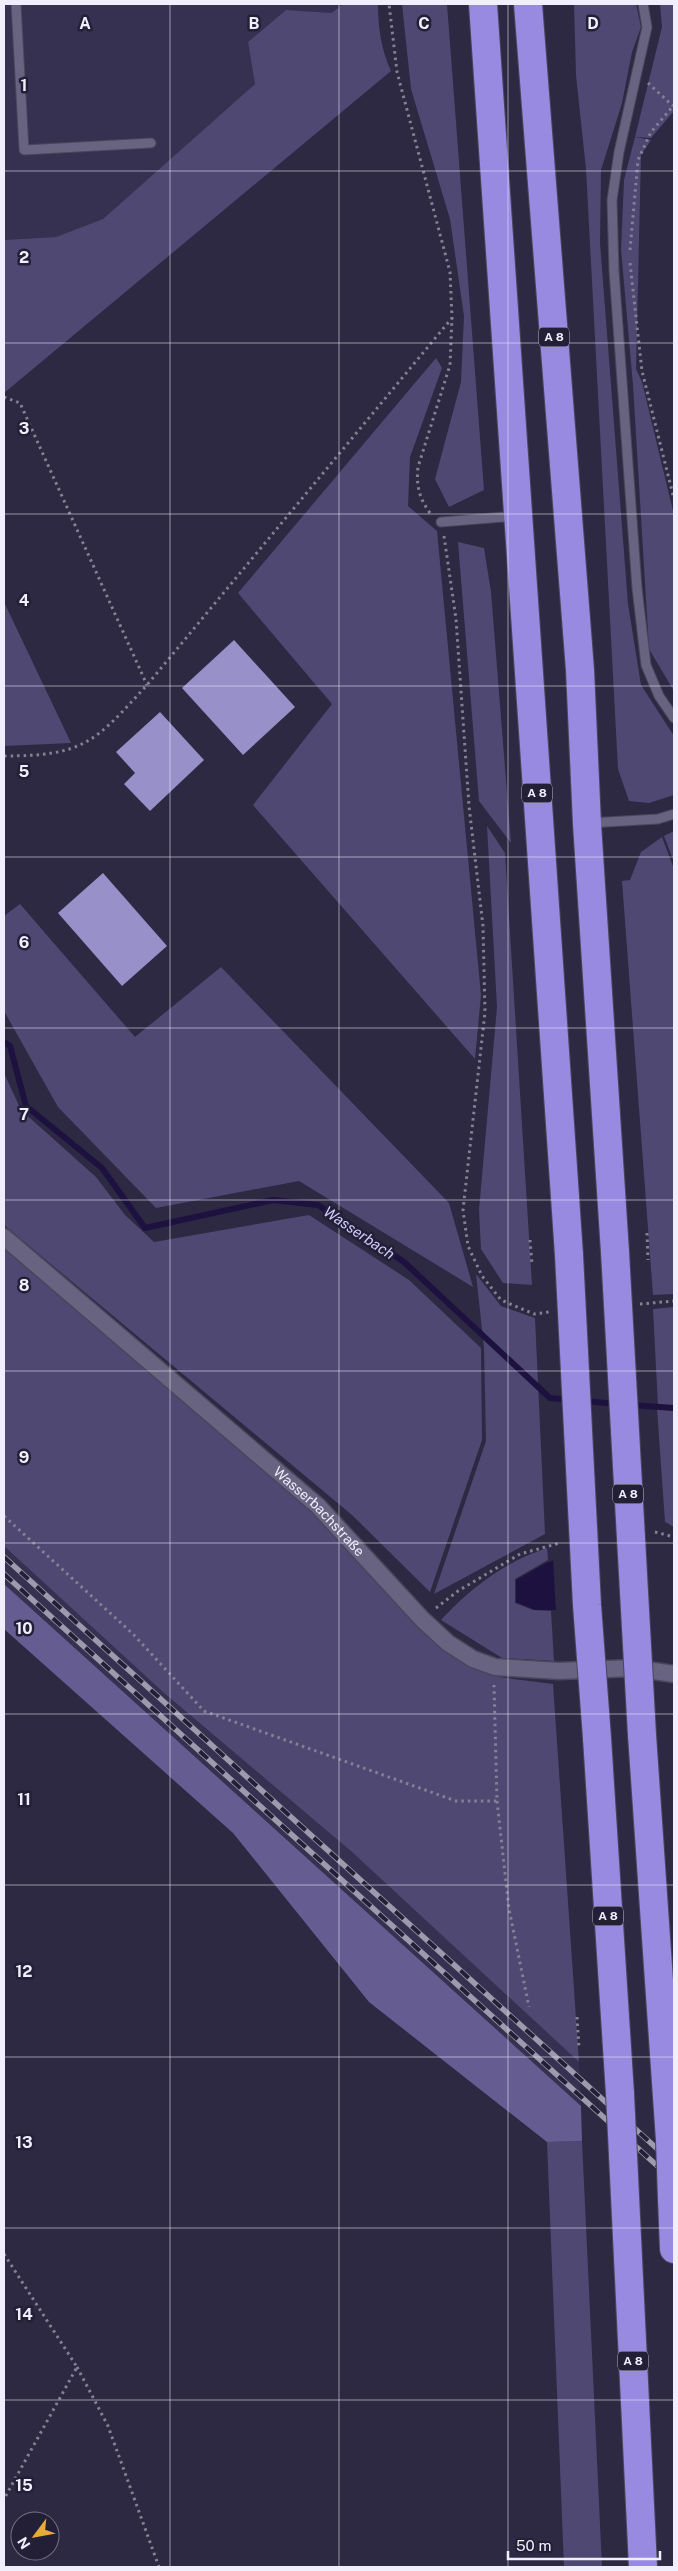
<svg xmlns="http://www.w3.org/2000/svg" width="678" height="2571" font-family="'Public Sans',sans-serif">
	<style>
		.built { fill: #363150 }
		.green { fill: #4f4873 }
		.forest { fill: #655d91 }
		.water { fill: #1d123f }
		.pier { fill: #2d2942 }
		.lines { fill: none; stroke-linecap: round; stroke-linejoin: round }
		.stream { stroke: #1d123f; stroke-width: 6 }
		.building { fill: #9890c9 }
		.lane-casing { stroke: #4a465b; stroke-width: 11 }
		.street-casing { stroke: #4a465b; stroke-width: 19 }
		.highway-casing { stroke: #4a465b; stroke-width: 30 }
		.path { stroke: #848195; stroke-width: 3; stroke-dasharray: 2.5 4; stroke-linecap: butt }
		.lane { stroke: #676380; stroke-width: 9 }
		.street { stroke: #676380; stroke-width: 16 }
		.highway { stroke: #9889e1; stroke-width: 28 }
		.rail-casing { stroke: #9d9aad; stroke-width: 5.5 }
		.rail { stroke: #231f37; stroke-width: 4; stroke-dasharray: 11; stroke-linecap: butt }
		.highway-bridge-casing { stroke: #4a465b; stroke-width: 30; stroke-linecap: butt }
		.highway-bridge { stroke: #9889e1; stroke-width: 28 }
		.grid { fill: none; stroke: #f1effd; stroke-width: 1; stroke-opacity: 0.55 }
		.labels { text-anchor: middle; stroke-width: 5; stroke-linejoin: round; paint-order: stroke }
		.shield { fill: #231f37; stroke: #b3b1c2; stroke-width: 1 }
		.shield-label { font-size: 12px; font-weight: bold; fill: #f1effd }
		.street-label { font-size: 14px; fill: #f1effd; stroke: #231f37 }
		.water-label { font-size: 15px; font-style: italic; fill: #d2cdfe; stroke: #231f37 }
		.grid-label { font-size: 16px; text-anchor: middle; font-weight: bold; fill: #f1effd; stroke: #231f37; stroke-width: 5; stroke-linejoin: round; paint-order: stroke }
	</style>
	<rect width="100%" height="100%" fill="#2d2942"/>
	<g class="built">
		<polygon points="4,4 343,4 333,13 286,10 248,42 255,84 103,219 56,237 4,240"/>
		<polygon points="4,1546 164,1693 352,1852 579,2062 581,2106 4,1584"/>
	</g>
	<g class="green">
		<path d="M 343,4 L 378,4 C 378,27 381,49 391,71 L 4,393 L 4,240 L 56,237 L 103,219 L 255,84 L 248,42 L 286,10 L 332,13 Z"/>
		<polygon points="402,4 447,4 484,490 449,507 435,479 461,382 464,316 450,219 411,89"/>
		<polygon points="574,4 636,4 641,27 632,52 622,103 601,170 600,243 628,604 641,685 674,736 674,795 649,803 629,801 618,769 586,169 576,75"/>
		<polygon points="660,4 674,4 674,111 651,138 635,137 662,27"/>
		<polygon points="635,137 651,140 641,155 636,369 642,382 674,515 674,691 649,649 633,385 621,249 624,180"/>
		<polygon points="436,358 442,368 410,457 408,506 437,531 481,995 475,1059 253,805 332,704 238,593"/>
		<polygon points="458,542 484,548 491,592 511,843 479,801"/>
		<polygon points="4,602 71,743 4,746"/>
		<polygon points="487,826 505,853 532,1285 503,1283 481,1249 479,1210 497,1007"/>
		<polygon points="674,831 674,862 664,836"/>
		<polygon points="662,837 674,869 674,1294 653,1295 622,881 630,880 641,852"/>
		<polygon points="20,904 135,1037 221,967 449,1203 473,1287 299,1181 156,1208 58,1107 4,1011 4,916"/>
		<polygon points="4,1073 21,1110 96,1177 125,1215 154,1242 309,1215 409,1280 481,1348 482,1440 430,1592 352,1515 4,1225"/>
		<polygon points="4,1247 289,1489 469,1665 499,1677 553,1684 579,2062 352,1852 164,1693 4,1546"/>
		<polygon points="476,1274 501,1306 535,1318 545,1534 434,1594 486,1441 484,1348"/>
		<polygon points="674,1307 674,1407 658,1406 653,1309"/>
		<polygon points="657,1408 674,1409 674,1527 665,1522"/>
		<path d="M 547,1548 L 548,1560 L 515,1579 L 515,1603 L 533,1610 L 551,1611 L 554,1661 L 502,1658 L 441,1620 C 471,1587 505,1562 547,1548 Z"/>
		<polygon points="582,2141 602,2567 564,2567 547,2142"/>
	</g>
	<polygon class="forest" points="4,1584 581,2106 582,2141 547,2142 369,2002 233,1833 4,1629"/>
	<polygon class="water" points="572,1554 557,1610 535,1610 516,1602 516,1580 546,1563"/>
	<polygon class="pier" points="571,1552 592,1552 607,1562 607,1590 584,1606 556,1612 553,1558"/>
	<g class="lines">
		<g class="stream">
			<polyline points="4,1042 10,1046 26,1106 102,1168 145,1228 273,1200 318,1205 404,1262 550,1398 571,1400"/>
			<polyline points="583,1401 618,1404"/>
			<polyline points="631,1405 674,1408"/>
		</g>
	</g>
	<g class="building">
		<polygon points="234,640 295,707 243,755 182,688"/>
		<polygon points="160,712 204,760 150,811 124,784 135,773 116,752"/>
		<polygon points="103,873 167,946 122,986 58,913"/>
	</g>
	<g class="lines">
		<defs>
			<g id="lane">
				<polyline points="16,4 24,150 151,143"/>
				<polyline points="643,4 647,27 619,152 612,200 614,271 637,588 646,665 659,696 674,718"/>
				<polyline points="441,522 516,516"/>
				<polyline points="589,823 658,819 674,814"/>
			</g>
			<g id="street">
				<path id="s1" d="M 4,1237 L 318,1506 L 422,1619 L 448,1643 L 473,1659 L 495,1667 L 559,1671 L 633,1668 L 674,1674"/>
			</g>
			<g id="highway">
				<polyline points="483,4 569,1255"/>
				<polyline points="528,4 580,670 587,824 615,1252"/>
				<polyline points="642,1735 670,2140"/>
				<polyline points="597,1738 620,2094"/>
				<polyline points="623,2155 643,2567"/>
				<polyline points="672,2199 674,2249"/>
			</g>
		</defs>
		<use href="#lane" class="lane-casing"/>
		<use href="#street" class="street-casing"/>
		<use href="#highway" class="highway-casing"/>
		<g class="path">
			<polyline points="648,83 673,106"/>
			<polyline points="630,250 638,160 651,132 674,105"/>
			<polyline points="630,263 642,371 674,499"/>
			<polyline points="4,397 20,403 147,685"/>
			<path d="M 430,513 C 419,498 416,485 418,467 L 450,365 L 452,318"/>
			<polyline points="444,536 456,619 469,806 483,926 485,1012 463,1210 468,1246 482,1276 501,1300 534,1314 549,1312"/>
			<path d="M 4,756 C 84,756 95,742 147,685 L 452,318 L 450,272 L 397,72 L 389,4"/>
			<polyline points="647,1233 648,1260"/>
			<polyline points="530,1240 532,1264"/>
			<polyline points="640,1304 674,1301"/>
			<polyline points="4,1516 133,1634 204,1711 456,1801 497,1801 494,1685"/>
			<polyline points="655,1532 674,1537"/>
			<polyline points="436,1608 458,1591 520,1554 560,1543"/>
			<polyline points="497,1801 509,1909 529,2007"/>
			<polyline points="577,2017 579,2048"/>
			<polyline points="4,2254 77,2367 4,2499"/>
			<polyline points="77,2367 108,2426 159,2567"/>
		</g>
		<use href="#lane" class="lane"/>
		<use href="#street" class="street"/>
		<use href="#highway" class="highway"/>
		<defs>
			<g id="rail">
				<polyline points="4,1557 674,2164"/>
				<polyline points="4,1574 674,2181"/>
			</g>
		</defs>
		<use href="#rail" class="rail-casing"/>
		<use href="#rail" class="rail"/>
		<defs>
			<g id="highway-bridge">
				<polyline points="615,1252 642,1735"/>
				<polyline points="569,1255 587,1605 597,1738"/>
				<polyline points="620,2094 623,2155"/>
				<polyline points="670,2140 672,2199"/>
			</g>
		</defs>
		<use href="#highway-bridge" class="highway-bridge-casing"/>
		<use href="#highway-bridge" class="highway-bridge"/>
	</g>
	<path class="grid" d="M 170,4 L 170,2567M 339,4 L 339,2567M 508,4 L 508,2567M 4,171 L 674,171M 4,343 L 674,343M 4,514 L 674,514M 4,686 L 674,686M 4,857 L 674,857M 4,1028 L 674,1028M 4,1200 L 674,1200M 4,1371 L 674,1371M 4,1543 L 674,1543M 4,1714 L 674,1714M 4,1885 L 674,1885M 4,2057 L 674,2057M 4,2228 L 674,2228M 4,2400 L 674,2400"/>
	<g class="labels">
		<g class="shield">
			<rect x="539" y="327.5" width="30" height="19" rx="4"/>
			<rect x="522" y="783.5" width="30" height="19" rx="4"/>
			<rect x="613" y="1484.5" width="30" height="19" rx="4"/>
			<rect x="593" y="1906.5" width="30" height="19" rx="4"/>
			<rect x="618" y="2351.5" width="30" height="19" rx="4"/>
		</g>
		<g class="shield-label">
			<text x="554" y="341">A 8</text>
			<text x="537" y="797">A 8</text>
			<text x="628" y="1498">A 8</text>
			<text x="608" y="1920">A 8</text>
			<text x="633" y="2365">A 8</text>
		</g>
		<g class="street-label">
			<text dy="5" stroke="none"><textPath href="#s1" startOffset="418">Wasserbachstraße</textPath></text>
		</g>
		<g class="water-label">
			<text transform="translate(359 1233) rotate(34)" y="5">Wasserbach</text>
		</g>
	</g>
	<g class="grid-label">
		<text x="85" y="29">A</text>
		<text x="254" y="29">B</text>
		<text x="424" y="29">C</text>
		<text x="593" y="29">D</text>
		<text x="24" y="91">1</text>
		<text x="24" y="263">2</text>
		<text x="24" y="434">3</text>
		<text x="24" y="606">4</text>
		<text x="24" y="777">5</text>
		<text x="24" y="948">6</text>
		<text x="24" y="1120">7</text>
		<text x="24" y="1291">8</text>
		<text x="24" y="1463">9</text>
		<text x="24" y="1634">10</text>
		<text x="24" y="1805">11</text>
		<text x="24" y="1977">12</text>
		<text x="24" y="2148">13</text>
		<text x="24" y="2320">14</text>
		<text x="24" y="2491">15</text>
	</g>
	<rect width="678" height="2571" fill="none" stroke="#f1effd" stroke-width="10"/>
	<g transform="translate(35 2536) rotate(238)"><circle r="24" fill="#231f37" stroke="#757286"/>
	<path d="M0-4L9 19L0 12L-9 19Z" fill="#e7ac36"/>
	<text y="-8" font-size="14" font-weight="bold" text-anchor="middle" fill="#f1effd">N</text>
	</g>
	<path d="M508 2551v8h152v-8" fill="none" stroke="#f1effd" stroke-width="2.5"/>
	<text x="516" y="2551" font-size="15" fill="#f1effd" stroke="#231f37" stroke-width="4" paint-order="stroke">50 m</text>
</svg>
